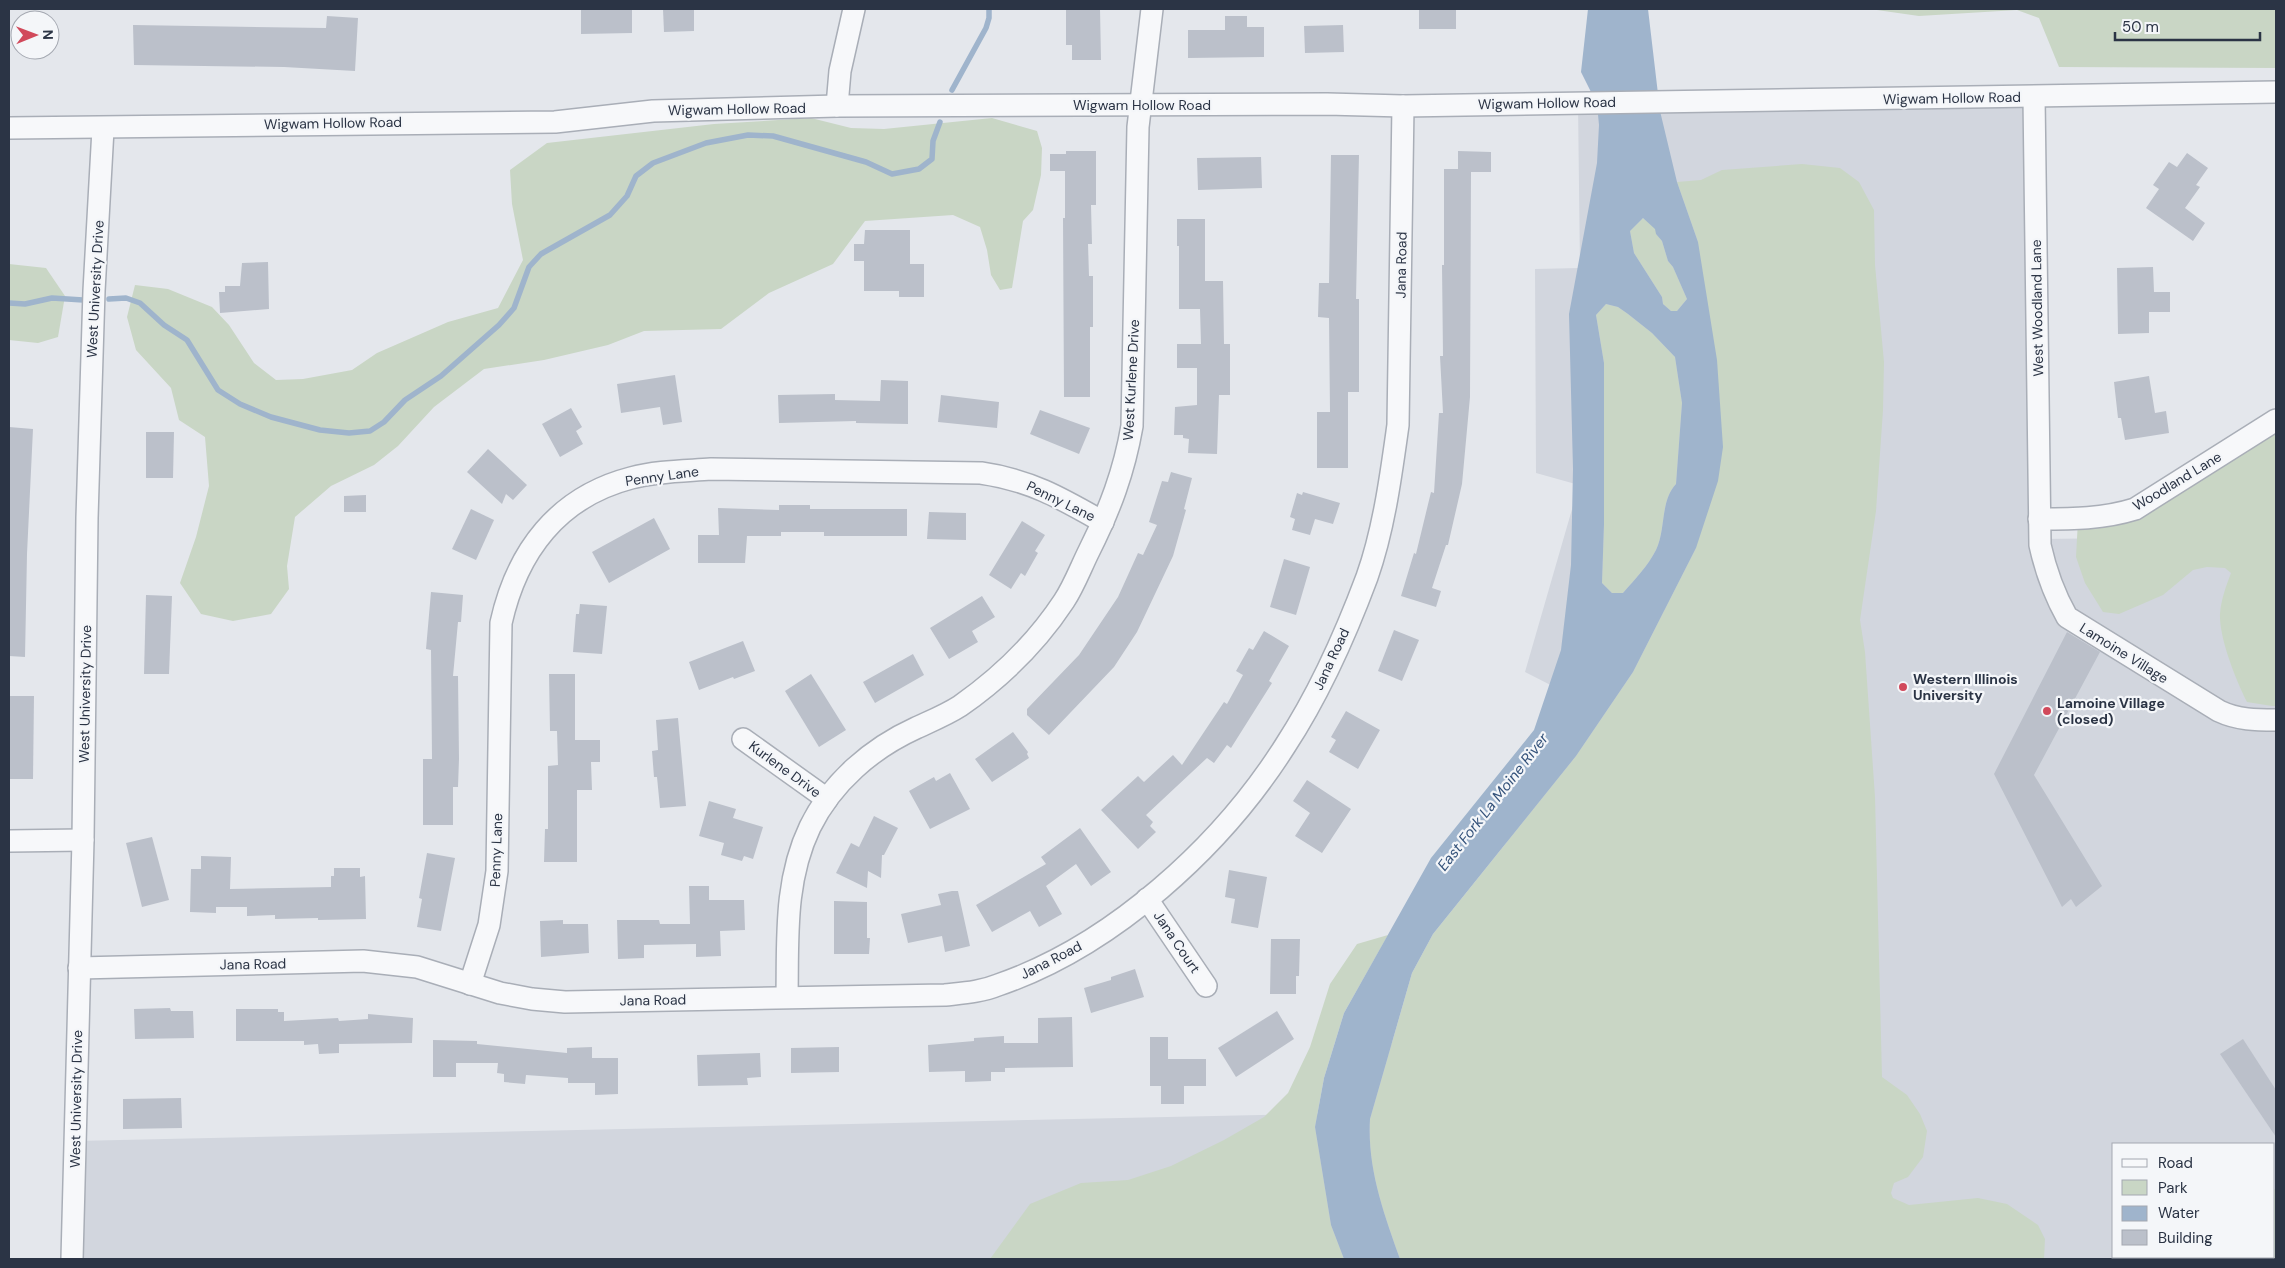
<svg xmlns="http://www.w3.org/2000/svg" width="2285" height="1268" font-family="'DM Sans',sans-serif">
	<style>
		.built { fill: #d2d6de; fill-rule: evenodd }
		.green { fill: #c9d6c5 }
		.water { fill: #9fb4cc; fill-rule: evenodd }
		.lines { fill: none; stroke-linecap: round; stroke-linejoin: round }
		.stream { stroke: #9fb4cc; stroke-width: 5.5 }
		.building { fill: #bbc0ca }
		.minor-casing { stroke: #a9aeb7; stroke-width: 24 }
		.minor { stroke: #f7f8fa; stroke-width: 21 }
		.poi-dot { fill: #d1495b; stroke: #f4f6f9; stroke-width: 2 }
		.labels { text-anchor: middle; stroke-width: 4.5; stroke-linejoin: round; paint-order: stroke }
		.street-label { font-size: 14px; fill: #2b3445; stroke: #f4f6f9 }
		.poi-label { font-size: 14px; font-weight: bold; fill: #2b3445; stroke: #f4f6f9; text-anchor: start }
		.water-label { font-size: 15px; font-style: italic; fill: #34527a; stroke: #f4f6f9 }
	</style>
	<rect width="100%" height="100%" fill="#e4e7ec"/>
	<path class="built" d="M 2034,97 L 2040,539 L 2125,538 L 2249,459 L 2276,702 L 2276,1259 L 72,1259 L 75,1141 L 1352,1113 L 1586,703 L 1525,672 L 1579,485 L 1536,473 L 1535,269 L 1580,268 L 1578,103 ZM 2114,1144 L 2274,1144 L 2274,1257 L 2114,1257 Z"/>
	<g class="green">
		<polygon points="1870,9 2276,9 2276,68 2059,67 2039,18 2017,10 1919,16"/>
		<polygon points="811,118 851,128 884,129 992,118 1037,131 1042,148 1041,175 1033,210 1023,221 1012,288 1000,290 991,275 987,250 980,227 953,215 865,221 833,264 769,293 721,329 644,331 608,345 544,360 484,369 434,407 398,446 374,465 331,486 295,517 287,566 289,589 271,614 233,621 201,614 180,583 196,537 209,486 205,437 179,420 171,388 136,350 127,317 135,285 168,289 212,307 229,325 254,363 276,380 303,379 352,370 377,353 448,322 498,308 523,260 512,204 510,170 547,143 714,124"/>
		<path d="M 1802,164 L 1840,168 L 1859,182 L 1874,210 L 1875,265 L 1884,362 L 1883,410 L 1876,511 L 1860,620 L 1865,652 L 1875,797 L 1882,1077 L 1907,1095 L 1920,1114 L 1927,1131 L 1923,1157 L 1908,1177 L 1894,1183 L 1891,1193 L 1893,1198 L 1909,1205 L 1978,1198 L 2007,1204 L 2038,1225 L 2045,1239 L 2044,1259 L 1400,1259 C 1384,1214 1367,1168 1370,1119 L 1412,973 L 1433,934 L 1576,756 L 1633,672 L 1696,548 L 1698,242 L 1677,182 L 1701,180 L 1722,170 Z"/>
		<polygon points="1643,218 1656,229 1656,234 1662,241 1668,261 1673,267 1687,299 1677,311 1671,311 1663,304 1662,297 1634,253 1630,231"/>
		<polygon points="9,264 46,268 65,296 58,337 38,343 9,340"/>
		<path d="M 1606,304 L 1618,307 L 1628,314 L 1652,333 L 1675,357 L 1682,403 L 1676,484 C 1660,501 1666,530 1656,550 C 1648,566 1635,579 1623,593 L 1612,593 L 1602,583 L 1604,524 L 1604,363 L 1596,315 Z"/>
		<path d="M 2276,420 L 2276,706 L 2272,706 L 2247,702 C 2236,680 2219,638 2220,614 C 2221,600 2226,586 2231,573 L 2225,568 L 2207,567 L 2193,570 L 2163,595 L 2119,614 L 2103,612 L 2085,583 L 2076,557 L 2078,520 L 2112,516 Z"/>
		<polygon points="1388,935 1344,1013 1324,1078 1315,1127 1331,1225 1344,1259 990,1259 1030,1204 1081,1183 1128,1180 1171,1166 1224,1140 1264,1117 1288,1093 1310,1047 1330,984 1357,944"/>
		<polygon points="2274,1189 2276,1189 2276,1259 2114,1259 2114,1257 2274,1257"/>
	</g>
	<path class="water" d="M 1588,9 L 1648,9 L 1660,111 L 1677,182 L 1698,242 L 1717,360 L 1723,447 L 1718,481 L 1696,548 L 1633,672 L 1576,756 L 1433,934 L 1412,973 L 1370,1119 C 1367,1168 1384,1214 1400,1259 L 1344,1259 L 1331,1225 L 1315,1127 L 1324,1078 L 1344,1013 L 1431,858 L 1534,730 L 1561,650 L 1571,565 L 1573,469 L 1569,314 L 1597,163 L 1599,125 L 1597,104 L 1581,72 ZM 1643,218 L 1655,229 L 1656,234 L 1662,241 L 1668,261 L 1673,267 L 1687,299 L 1677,311 L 1671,311 L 1663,304 L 1662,297 L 1634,253 L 1630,231 ZM 1606,304 L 1618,307 L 1628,314 L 1652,333 L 1675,357 L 1682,403 L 1676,484 C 1660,501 1666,530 1656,550 C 1648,566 1635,579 1623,593 L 1612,593 L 1602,583 L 1604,524 L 1604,363 L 1596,315 Z"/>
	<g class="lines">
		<g class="stream">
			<polyline points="952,90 986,28 989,18 989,9"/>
			<polyline points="109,299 126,298 140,303 164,325 187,340 218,390 240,404 271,417 320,430 349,433 370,431 384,422 405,400 441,376 499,325 514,308 529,267 541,254 610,215 627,196 636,176 653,163 706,143 748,135 773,136 866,162 892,174 919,169 932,159 933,141 940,122"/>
			<polyline points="9,303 25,304 52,298 83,300"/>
		</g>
	</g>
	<g class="building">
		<polygon points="581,9 632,9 632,33 581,34"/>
		<polygon points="663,9 694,9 694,31 664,32"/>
		<polygon points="1066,9 1100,9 1101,60 1072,60 1072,45 1066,45"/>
		<rect x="1419" y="9" width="37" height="20"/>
		<polygon points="327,16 358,18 355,71 284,67 134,65 133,25 326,28"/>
		<polygon points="1225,16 1247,16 1247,27 1264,27 1264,57 1188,58 1188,30 1225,30"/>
		<polygon points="1343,25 1344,52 1305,53 1304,26"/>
		<polygon points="1066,151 1096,151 1096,205 1091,205 1092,244 1088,244 1089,276 1093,276 1093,327 1090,327 1090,397 1064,397 1063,218 1065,218 1065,171 1050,171 1050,154 1066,154"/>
		<polygon points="1458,151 1491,152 1491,172 1471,172 1470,397 1462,484 1448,545 1446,545 1432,588 1441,591 1436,607 1401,596 1414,553 1416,554 1431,492 1434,493 1439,413 1443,413 1440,356 1443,356 1442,265 1444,265 1444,169 1458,169"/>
		<polygon points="2187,153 2208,168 2196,185 2200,187 2185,208 2205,223 2193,241 2146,208 2159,189 2153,185 2169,162 2177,167"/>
		<polygon points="1331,155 1359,155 1356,299 1359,299 1359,392 1348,392 1348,468 1317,468 1317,412 1330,412 1329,318 1318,317 1319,283 1329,283"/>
		<polygon points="1261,157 1262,188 1198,190 1197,158"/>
		<polygon points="1177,219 1205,219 1205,281 1223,281 1224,344 1230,344 1230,395 1219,395 1217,454 1188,453 1189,439 1183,438 1183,435 1174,435 1175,407 1197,405 1197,368 1177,368 1177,344 1201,344 1200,309 1179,309 1179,246 1177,246"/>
		<polygon points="865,230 910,230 910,264 924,264 924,297 899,297 899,291 864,291 864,261 854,261 854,244 864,244"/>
		<polygon points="268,262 269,309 220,313 219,292 225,292 225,286 240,286 242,263"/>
		<polygon points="2153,267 2154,292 2170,292 2170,312 2149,312 2149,333 2118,334 2117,268"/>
		<polygon points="675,375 682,422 663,425 660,407 621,413 617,384"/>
		<polygon points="2149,376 2155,413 2166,411 2169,433 2125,440 2121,418 2118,418 2114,382"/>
		<polygon points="881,380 908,381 908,424 856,423 856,421 779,423 778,395 835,394 835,400 880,401"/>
		<polygon points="941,395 999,402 997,428 938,422"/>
		<polygon points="571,408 582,427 576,431 583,444 560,457 542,424"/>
		<polygon points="1040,410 1090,428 1079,454 1030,434"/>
		<polygon points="9,427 33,429 27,554 25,657 9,656"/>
		<polygon points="146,432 174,432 173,478 146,478"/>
		<polygon points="488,449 527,485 513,500 506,494 502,504 467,472"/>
		<polygon points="1171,472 1192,478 1184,509 1186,510 1173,556 1137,632 1114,667 1049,735 1027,715 1027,709 1079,655 1118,597 1138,553 1143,555 1157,525 1149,522 1162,481 1168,482"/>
		<polygon points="1303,492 1340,503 1333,524 1315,519 1310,535 1292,530 1295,519 1290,517 1297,493 1302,495"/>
		<polygon points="366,495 366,512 344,512 344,496"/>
		<polygon points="779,505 810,505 810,509 907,509 907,536 824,536 824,532 781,532 781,536 747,536 745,563 698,563 698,535 719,535 718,508 779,510"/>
		<polygon points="471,509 494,520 476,560 452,549"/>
		<polygon points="929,512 966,513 966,540 927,539"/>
		<polygon points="654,518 670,549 609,583 592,552"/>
		<polygon points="1022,521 1045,535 1035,551 1038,553 1025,576 1021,573 1011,589 989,575"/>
		<polygon points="1284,559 1310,567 1296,615 1270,607"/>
		<polygon points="431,592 463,595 461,622 458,622 453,676 458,676 459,759 458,787 453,787 453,825 423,825 423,759 432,759 431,650 426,649"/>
		<polygon points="146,595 172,596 169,674 144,674"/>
		<polygon points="982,596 995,617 972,631 978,642 949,659 930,628"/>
		<polygon points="580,604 607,606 602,654 573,652 576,614 579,614"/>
		<polygon points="1394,630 1419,640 1402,681 1378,671"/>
		<polygon points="1264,631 1289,646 1269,681 1272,683 1231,748 1227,745 1214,763 1207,758 1146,815 1153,822 1150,826 1156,832 1138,849 1101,810 1138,776 1144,782 1173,755 1182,765 1224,702 1227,704 1243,675 1236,671 1249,648 1253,650"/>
		<polygon points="2067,632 2100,652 2034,775 2102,886 2076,907 2071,899 2062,907 1994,774"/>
		<polygon points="743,641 755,671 734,679 733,677 699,690 689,662"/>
		<polygon points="913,654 924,675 875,703 863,682"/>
		<polygon points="549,674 575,674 575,740 600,740 600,762 591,762 592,790 577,790 577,862 544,862 545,829 548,829 548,766 558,765 557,731 550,731"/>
		<polygon points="811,674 846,730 819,747 785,691"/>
		<polygon points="9,696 34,696 33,779 9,779"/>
		<polygon points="1346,711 1380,730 1358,769 1329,752 1336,740 1331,737"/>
		<polygon points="678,718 686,806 660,808 657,777 654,777 652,751 658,750 656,720"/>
		<polygon points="1013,732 1028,752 1027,754 1029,758 992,782 975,759"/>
		<polygon points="950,773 970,809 930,829 909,791 934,777 936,781"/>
		<polygon points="1307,780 1351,809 1322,853 1295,836 1310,813 1293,801"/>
		<polygon points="709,801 736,809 733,818 763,827 753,859 744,856 742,861 721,855 724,843 699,836"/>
		<polygon points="874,816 898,828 884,855 882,855 881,878 868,871 867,888 836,873 851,843 859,847"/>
		<polygon points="1080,828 1111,872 1091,886 1076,864 1046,886 1062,914 1039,927 1030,911 992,932 976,905 1046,864 1041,857"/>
		<polygon points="152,837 169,900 142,907 126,843"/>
		<polygon points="427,853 455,858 441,931 417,927 422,899 419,898"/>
		<polygon points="201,856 231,857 230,889 331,887 331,876 334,876 334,868 360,868 360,877 365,876 366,919 318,920 318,918 275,919 275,915 247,916 247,907 216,907 216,913 190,912 191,869 201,869"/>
		<polygon points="1229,870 1267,877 1258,928 1231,923 1235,899 1225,897"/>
		<polygon points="689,886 709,886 709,900 744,900 745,930 720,931 721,956 696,957 696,944 644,945 644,958 618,959 617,920 659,920 660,924 690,924"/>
		<polygon points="952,891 958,891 970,946 945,952 942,936 908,943 901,914 941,905 938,894"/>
		<polygon points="834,901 867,902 867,938 870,938 869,954 834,954"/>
		<polygon points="563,920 563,924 588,924 589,953 541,957 540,921"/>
		<polygon points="1271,939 1300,939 1299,976 1296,976 1296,994 1270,994"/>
		<polygon points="1135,969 1144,997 1091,1013 1084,988 1111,980 1111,977"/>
		<polygon points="170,1008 171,1011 193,1011 194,1038 135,1039 134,1009"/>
		<polygon points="236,1009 278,1009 278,1012 284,1012 284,1021 338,1018 339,1021 368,1019 368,1014 413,1018 412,1043 339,1044 339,1053 319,1054 318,1044 304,1045 304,1041 236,1041"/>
		<polygon points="1277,1011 1294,1039 1236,1077 1218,1048"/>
		<polygon points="1072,1017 1073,1067 1005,1068 1005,1072 991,1072 991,1081 965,1082 965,1071 929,1072 928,1045 974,1041 974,1038 1004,1036 1004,1043 1038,1043 1038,1018"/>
		<polygon points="1150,1037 1168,1037 1168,1059 1206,1059 1206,1086 1184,1086 1184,1104 1161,1104 1161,1086 1150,1086"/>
		<polygon points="2243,1039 2276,1090 2276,1137 2220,1054"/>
		<polygon points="433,1040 477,1041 477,1044 567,1053 567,1048 592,1047 592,1058 618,1058 618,1094 595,1095 595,1083 568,1083 568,1078 526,1075 525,1084 504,1082 504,1074 497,1073 498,1063 456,1063 456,1077 433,1077"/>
		<polygon points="839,1047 839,1072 791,1073 791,1048"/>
		<polygon points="760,1053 761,1077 747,1078 748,1085 698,1086 697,1055"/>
		<polygon points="181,1098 182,1128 123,1129 123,1099"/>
	</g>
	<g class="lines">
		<defs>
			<g id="minor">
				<path d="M 2034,97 L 2040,545 C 2046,572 2054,594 2067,617 L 2219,711 C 2238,720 2256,720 2276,720"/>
				<polyline points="837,106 840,71 854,9"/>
				<polyline points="9,128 555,122 653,111 837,106 1327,104 1403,106 2276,92"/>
				<path d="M 2039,519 C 2073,519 2103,519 2135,509 L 2276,420"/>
				<polyline points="743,739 827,799"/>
				<polyline points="9,841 83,840"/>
				<polyline points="1147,899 1206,986"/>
				<path d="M 79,968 L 363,961 L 417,967 L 500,993 L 532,999 L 565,1002 L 945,995 C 963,993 981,992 998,985 C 1112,946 1221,847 1285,746 C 1319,694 1345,636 1367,577 C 1384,529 1391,475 1398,425 L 1403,106"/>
				<path d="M 470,984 L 489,925 L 497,871 L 501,623 C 517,551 558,497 631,478 C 657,471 685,471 711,469 L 981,473 C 1030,480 1061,498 1103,522"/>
				<path d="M 787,997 C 788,939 784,881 810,827 C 832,782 872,748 916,728 C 931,721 946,715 960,706 C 1000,678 1037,642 1064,601 C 1074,586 1081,567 1089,551 C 1110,509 1124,472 1132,426 L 1138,127 L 1152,9"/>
				<polyline points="72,1259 83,840 87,518 94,291 103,129"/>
			</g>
		</defs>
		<use href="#minor" class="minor-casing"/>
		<use href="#minor" class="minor"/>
	</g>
	<g class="poi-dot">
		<circle cx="1903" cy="687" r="5"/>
		<circle cx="2047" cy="711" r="5"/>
	</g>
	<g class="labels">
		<g class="street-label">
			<text transform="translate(1952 98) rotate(-1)" y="5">Wigwam Hollow Road</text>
			<text transform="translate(1547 103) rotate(-1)" y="5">Wigwam Hollow Road</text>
			<text x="1142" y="110">Wigwam Hollow Road</text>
			<text transform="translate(737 109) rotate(-1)" y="5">Wigwam Hollow Road</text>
			<text transform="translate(333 123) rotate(-1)" y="5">Wigwam Hollow Road</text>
			<text transform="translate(1401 265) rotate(-89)" y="5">Jana Road</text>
			<text transform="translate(95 289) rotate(-87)" y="5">West University Drive</text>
			<text transform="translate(2037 308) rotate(-91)" y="5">West Woodland Lane</text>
			<text transform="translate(1131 380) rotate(-87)" y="5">West Kurlene Drive</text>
			<text transform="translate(662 476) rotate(-8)" y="5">Penny Lane</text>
			<text transform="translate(2177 481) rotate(-31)" y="5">Woodland Lane</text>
			<text transform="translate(1061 501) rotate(26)" y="5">Penny Lane</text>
			<text transform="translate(2124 653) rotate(32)" y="5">Lamoine Village</text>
			<text transform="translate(1331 659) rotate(-65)" y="5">Jana Road</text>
			<text transform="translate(85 694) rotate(-89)" y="5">West University Drive</text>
			<text transform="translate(785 769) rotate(36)" y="5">Kurlene Drive</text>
			<text transform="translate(496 850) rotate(-88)" y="5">Penny Lane</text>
			<text transform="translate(1177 942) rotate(56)" y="5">Jana Court</text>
			<text transform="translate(1051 960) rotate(-27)" y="5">Jana Road</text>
			<text transform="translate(253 964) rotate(-1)" y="5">Jana Road</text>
			<text transform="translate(653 1000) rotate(-1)" y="5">Jana Road</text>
			<text transform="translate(76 1099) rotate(-89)" y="5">West University Drive</text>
		</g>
		<g class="poi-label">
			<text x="1913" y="684">Western Illinois<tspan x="1913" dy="16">University</tspan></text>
			<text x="2057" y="708">Lamoine Village<tspan x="2057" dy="16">(closed)</tspan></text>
		</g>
		<g class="water-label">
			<text transform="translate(1493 802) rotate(-52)" y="5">East Fork La Moine River</text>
		</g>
	</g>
	<rect width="2285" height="1268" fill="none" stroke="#2b3445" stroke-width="20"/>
	<rect x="2112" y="1143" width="162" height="115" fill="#f4f6f9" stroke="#a4a8b1"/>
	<rect x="2122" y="1159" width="25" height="8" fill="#f7f8fa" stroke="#a4a8b1"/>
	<text x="2158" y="1168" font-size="15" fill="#2b3445">Road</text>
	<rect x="2122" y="1180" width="25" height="15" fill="#c9d6c5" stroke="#a4a8b1"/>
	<text x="2158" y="1193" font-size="15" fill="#2b3445">Park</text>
	<rect x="2122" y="1206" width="25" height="15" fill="#9fb4cc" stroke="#a4a8b1"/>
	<text x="2158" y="1218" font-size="15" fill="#2b3445">Water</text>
	<rect x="2122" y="1230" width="25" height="15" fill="#bbc0ca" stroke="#a4a8b1"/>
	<text x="2158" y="1243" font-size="15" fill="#2b3445">Building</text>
	<g transform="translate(35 35) rotate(89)"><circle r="24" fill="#f4f6f9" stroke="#a4a8b1"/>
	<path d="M0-4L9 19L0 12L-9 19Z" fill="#d1495b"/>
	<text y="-8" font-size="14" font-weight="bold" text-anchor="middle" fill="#2b3445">N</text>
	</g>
	<path d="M2115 32v8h145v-8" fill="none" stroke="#2b3445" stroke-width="2.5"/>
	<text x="2122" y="32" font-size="15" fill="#2b3445" stroke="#f4f6f9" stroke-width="4" paint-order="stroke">50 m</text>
</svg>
